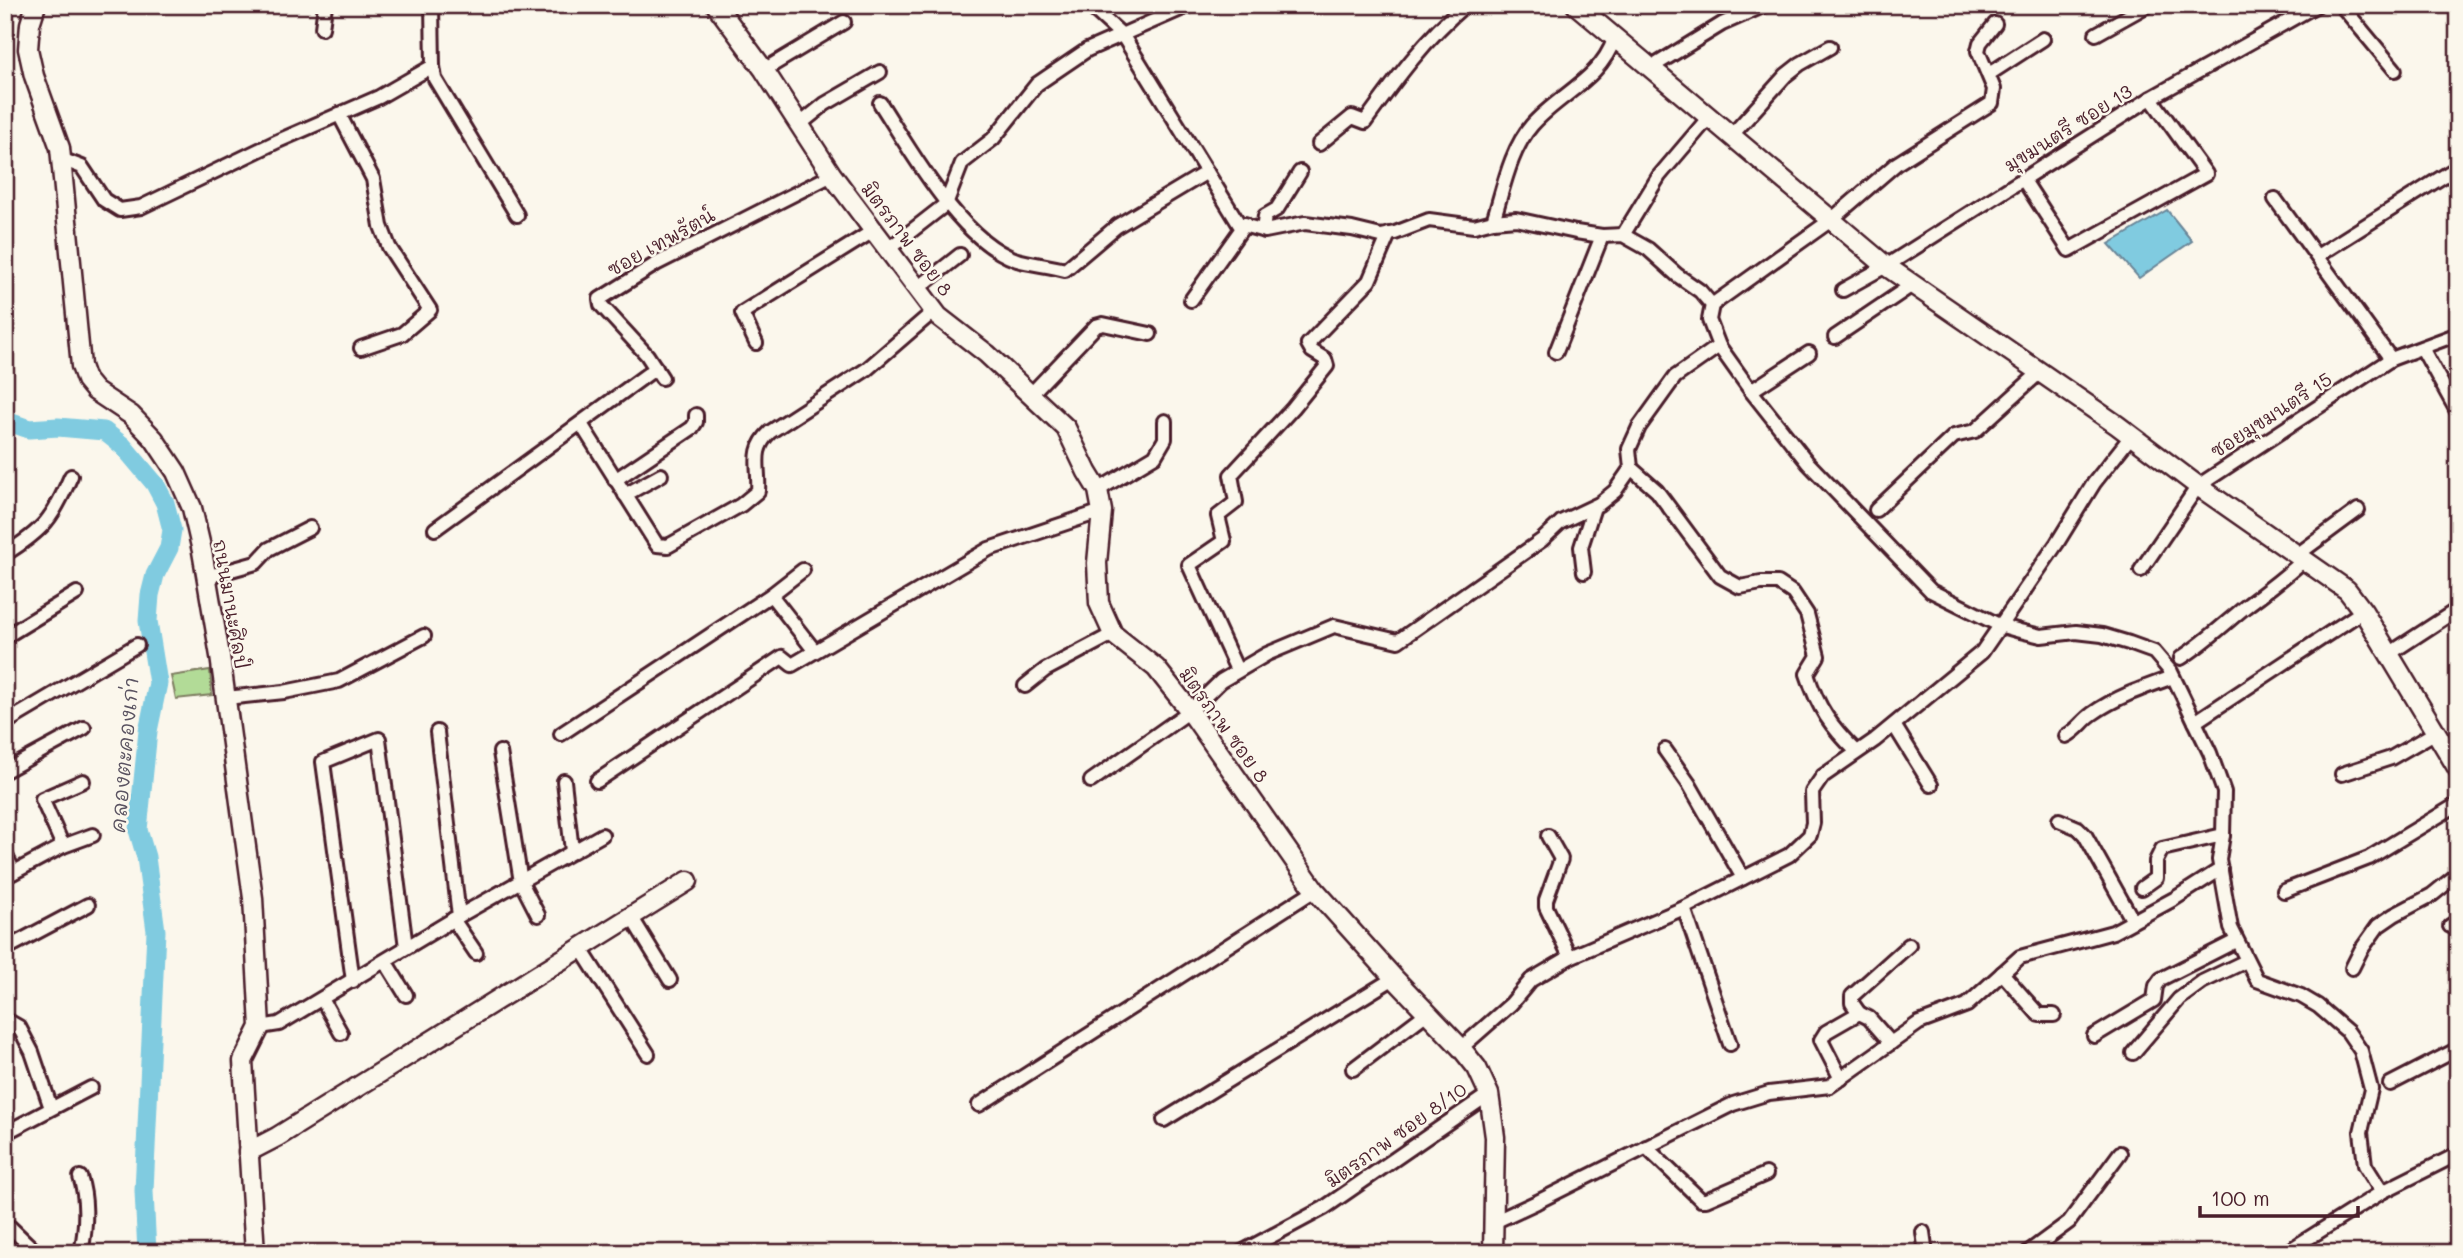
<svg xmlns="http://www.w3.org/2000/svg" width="2463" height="1258" font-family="Mali,'Playpen Sans Thai',sans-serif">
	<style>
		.green { fill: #b2db97; stroke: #7e7d61; stroke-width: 2 }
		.water { fill: #80cbe0; stroke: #6a8698; stroke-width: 2 }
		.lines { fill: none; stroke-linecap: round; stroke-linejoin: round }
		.river { stroke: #80cbe0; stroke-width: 19 }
		.street-casing { stroke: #4a1f2b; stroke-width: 18 }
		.secondary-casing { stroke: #4a1f2b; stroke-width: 23 }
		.street { stroke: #fbf7ec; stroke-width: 12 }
		.secondary { stroke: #fbf7ec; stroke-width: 18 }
		.labels { text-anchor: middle; stroke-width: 5; stroke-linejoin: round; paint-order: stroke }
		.street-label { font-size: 19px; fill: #4a1f2b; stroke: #fbf7ec }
		.water-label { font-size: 21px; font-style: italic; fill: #5a5361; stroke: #fbf7ec }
	</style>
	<rect width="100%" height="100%" fill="#fbf7ec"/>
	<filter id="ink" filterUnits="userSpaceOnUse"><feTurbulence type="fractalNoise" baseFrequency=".0143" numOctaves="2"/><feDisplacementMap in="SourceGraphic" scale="14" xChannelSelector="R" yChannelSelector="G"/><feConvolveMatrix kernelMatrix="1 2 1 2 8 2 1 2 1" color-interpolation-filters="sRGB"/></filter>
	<g filter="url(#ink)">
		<polygon class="green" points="210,670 212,695 176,699 171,676"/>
		<polygon class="water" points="2167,210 2192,241 2139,278 2109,244"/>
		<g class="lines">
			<polyline class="river" points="5,417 9,422 29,429 58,427 104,431 123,446 155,484 165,503 172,530 169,548 155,575 150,595 148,621 158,683 148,731 138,830 146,857 156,931 144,1191 147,1253"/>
			<defs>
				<g id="street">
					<polyline points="1089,5 1123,36 1239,224 1265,231 1305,223 1352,229 1381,236 1395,233 1429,220 1474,226 1493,221 1516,219 1576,232 1602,236 1623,235 1648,249 1677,275 1700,291 1712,305 1709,320 1719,346 1751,391 1808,463 1931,591 1999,625 2020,631 2041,636 2076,632 2102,635 2129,643 2154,652 2171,672 2210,753 2224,792 2223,835 2219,860 2231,928 2257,980 2301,996 2318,1006 2348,1032 2361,1051 2371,1089 2361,1132 2365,1165 2382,1192"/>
					<polyline points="2341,5 2395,70"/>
					<polyline points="322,28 325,5"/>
					<polyline points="2096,34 2148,5"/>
					<polyline points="433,66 435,79 517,215"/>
					<polyline points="1652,67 1722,24 1765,5"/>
					<polyline points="764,70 844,22"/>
					<polyline points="1989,74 2043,39"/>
					<path d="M 880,103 C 911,151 961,242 1017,260 C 1032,264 1049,266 1065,270 L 1117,226 L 1207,172"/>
					<polyline points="339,114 373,179 381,226 389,247 430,310 402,334 361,348"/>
					<polyline points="799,125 825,104 880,72"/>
					<polyline points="1732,135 1786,75 1800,64 1830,47"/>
					<path d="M 1319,144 L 1352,117 L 1365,122 C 1396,79 1425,39 1465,5"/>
					<polyline points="61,159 82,167 104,200 120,210 141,207 278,141 379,97 433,66 432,5"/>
					<polyline points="2023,179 2069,250 2206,174 2151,98"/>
					<polyline points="2275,199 2391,359"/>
					<path d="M 1493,221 C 1503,190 1510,150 1532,125 C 1558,95 1601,79 1614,39"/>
					<polyline points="1263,230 1265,216 1277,209 1300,172"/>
					<polyline points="1623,235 1659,176 1710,116"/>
					<polyline points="887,250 946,204 962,163 993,139 1037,84 1087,50 1190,5"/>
					<polyline points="2317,256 2458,167"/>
					<polyline points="917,289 960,255"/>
					<polyline points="1843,290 1886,266 2151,98 2317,5"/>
					<polyline points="1191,300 1245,224"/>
					<polyline points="1712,305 1831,220 1896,164 1992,103 1994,89 1978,51 1980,43 1995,24"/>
					<polyline points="1835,337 1912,285"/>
					<polyline points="756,343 742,313 873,231"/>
					<polyline points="2422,348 2458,413"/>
					<polyline points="1556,352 1602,236"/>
					<polyline points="662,378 647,355 601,305 600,299 656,264 832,175"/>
					<polyline points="1751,391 1809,353"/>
					<polyline points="1031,394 1096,326 1103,324 1150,334"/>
					<path d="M 581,424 L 657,545 L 668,546 L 741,505 L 758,491 C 760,466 750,451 770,432 L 867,369 L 934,311"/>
					<path d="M 1631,468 L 1657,491 L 1720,576 L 1740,587 L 1761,583 L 1778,583 L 1793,593 L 1807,614 L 1818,656 L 1807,674 C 1818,708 1831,727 1856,751"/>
					<polyline points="615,480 692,428 696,422 696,415"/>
					<polyline points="1098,490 1155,456 1165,439 1165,421"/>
					<polyline points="625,495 661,475"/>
					<polyline points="1876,510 1954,436 1975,431 2040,372"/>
					<polyline points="435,529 656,368"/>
					<path d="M 5,554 C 44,530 53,518 71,476"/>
					<polyline points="2297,555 2358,510"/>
					<polyline points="2141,570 2198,486 2391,359 2458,334"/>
					<polyline points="1584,572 1581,547 1594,507"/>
					<polyline points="206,577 256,563 269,549 310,528"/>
					<polyline points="771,595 814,650"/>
					<polyline points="5,637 77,593"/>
					<polyline points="2389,654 2458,609"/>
					<path d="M 2181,658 C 2206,642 2226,622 2249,604 C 2268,590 2286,576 2304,560"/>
					<polyline points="1237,670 1189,565 1224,541 1218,516 1236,502 1231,475 1293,408 1327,366 1325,359 1312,351 1308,344 1369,281 1389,234"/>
					<polyline points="1025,686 1045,670 1113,634"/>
					<polyline points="226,698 284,692 339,681 424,636"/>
					<polyline points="2195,722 2363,611"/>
					<polyline points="5,723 137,645"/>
					<polyline points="1894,725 1931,785"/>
					<polyline points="437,732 459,916"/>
					<polyline points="561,734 771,595 803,570"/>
					<path d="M 2066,736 C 2078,730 2082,721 2092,714 C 2116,697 2145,687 2173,677"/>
					<polyline points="1665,750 1689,784 1743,878"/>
					<polyline points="500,752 521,882 538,915"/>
					<polyline points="5,771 84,728"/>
					<polyline points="2342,774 2391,758 2436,732"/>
					<polyline points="564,781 572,851"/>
					<polyline points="597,781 782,657 792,665 989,549 1102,511"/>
					<polyline points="1091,781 1190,711 1221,681 1267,654 1334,626 1398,641 1542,540 1561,522 1599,504 1615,491 1631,468 1629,449 1639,427 1675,377 1719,346"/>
					<polyline points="2059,820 2078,828 2085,835 2133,921"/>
					<polyline points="1548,836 1561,859 1546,900 1546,907 1570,957"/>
					<polyline points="63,846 42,799 83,781"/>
					<polyline points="5,854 14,872"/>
					<polyline points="5,877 63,846 93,835"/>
					<polyline points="2142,888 2156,878 2156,861 2162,849 2223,835"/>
					<polyline points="2284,891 2369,858 2458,804"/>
					<polyline points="1684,908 1730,1044"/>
					<polyline points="632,918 670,980"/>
					<polyline points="453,919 476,953"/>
					<polyline points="2450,926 2458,921"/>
					<polyline points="5,949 88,905"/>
					<polyline points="581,949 648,1054"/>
					<polyline points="385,961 406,995"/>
					<polyline points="2352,968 2361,950 2378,926 2394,915 2432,895 2458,874"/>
					<polyline points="2002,973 2039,1015 2054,1015"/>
					<polyline points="353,981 323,762 379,739 406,947"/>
					<polyline points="322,999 341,1033"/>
					<polyline points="1859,1013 1852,1003 1852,996 1909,945"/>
					<polyline points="5,1019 19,1027 32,1052 51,1108"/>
					<polyline points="260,1027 279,1024 459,916 602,835"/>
					<polyline points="2094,1036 2154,1000 2156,986 2161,979 2236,941"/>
					<polyline points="1461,1048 1511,1004 1531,980 1570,957 1684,908 1789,855 1810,835 1813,823 1812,792 1823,776 1875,740 1982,652 2057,543 2094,483 2132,435"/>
					<polyline points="2133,1053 2179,999 2202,982 2246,961"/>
					<polyline points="1353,1069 1427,1013"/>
					<polyline points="1841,1079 1821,1040 1826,1032 1859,1013 1869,1018 1891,1043"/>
					<polyline points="2390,1084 2458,1049"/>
					<polyline points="979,1105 1315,890"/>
					<polyline points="1164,1120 1394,978"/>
					<polyline points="5,1133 91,1088"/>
					<polyline points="1646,1147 1701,1200 1706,1200 1766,1174"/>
					<path d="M 80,1177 C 88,1201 86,1228 81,1253"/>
					<polyline points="1494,1222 1537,1202 1733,1104 1769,1093 1830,1086 1919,1023 1967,1005 2020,957 2113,932 2174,899 2221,869"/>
					<polyline points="10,1227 37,1253"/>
					<polyline points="1923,1232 1926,1253"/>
					<polyline points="1240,1253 1324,1208 1489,1094"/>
					<polyline points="2027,1253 2069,1222 2120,1153"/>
					<polyline points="2285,1253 2382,1192 2458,1154"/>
				</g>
				<g id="secondary">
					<polyline points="36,5 30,24 28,49 34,76 60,148 81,366 86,380 95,391 131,415 154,439 176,472 192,508 202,551 220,656 253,898 260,1027 243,1061 255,1253"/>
					<polyline points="716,5 764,70 832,175 938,316 987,354 1066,428 1087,472 1098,490 1102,511 1097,563 1099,603 1113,634 1156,668 1190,711 1315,890 1394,978 1461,1048 1477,1068 1489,1094 1495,1137 1493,1253"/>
					<polyline points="1576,5 1886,266 2117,425 2198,486 2347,590 2363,611 2458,769"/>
					<polyline points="248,1152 277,1137 688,881"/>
				</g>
			</defs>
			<use href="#street" class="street-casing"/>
			<use href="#secondary" class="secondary-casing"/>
			<use href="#street" class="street"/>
			<use href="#secondary" class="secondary"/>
		</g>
	</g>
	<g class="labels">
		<g class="street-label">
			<text transform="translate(2068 128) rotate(-32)" y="7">มุขมนตรี ซอย 13</text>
			<text transform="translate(907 239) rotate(53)" y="7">มิตรภาพ ซอย 8</text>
			<text transform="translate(661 242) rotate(-29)" y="7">ซอย เทพรัตน์</text>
			<text transform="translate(2271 415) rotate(-33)" y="7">ซอยมุขมนตรี 15</text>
			<text transform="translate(231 604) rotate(80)" y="7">ถนนมานะศิลป์</text>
			<text transform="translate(1224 725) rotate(54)" y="7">มิตรภาพ ซอย 8</text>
			<text transform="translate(1396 1135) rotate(-35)" y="7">มิตรภาพ ซอย 8/10</text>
		</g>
		<g class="water-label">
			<text transform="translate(125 755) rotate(-85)" y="7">คลองตะคองเก่า</text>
		</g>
	</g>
	<rect width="2463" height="1258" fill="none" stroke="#fbf7ec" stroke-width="28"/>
	<rect x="14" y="14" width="2435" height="1230" fill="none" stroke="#4a1f2b" stroke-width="2.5" filter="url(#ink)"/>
	<path d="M2200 1206v10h158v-10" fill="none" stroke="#4a1f2b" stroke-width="3.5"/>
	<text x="2211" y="1206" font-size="21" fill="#4a1f2b" stroke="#fbf7ec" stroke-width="5" paint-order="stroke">100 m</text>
</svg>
